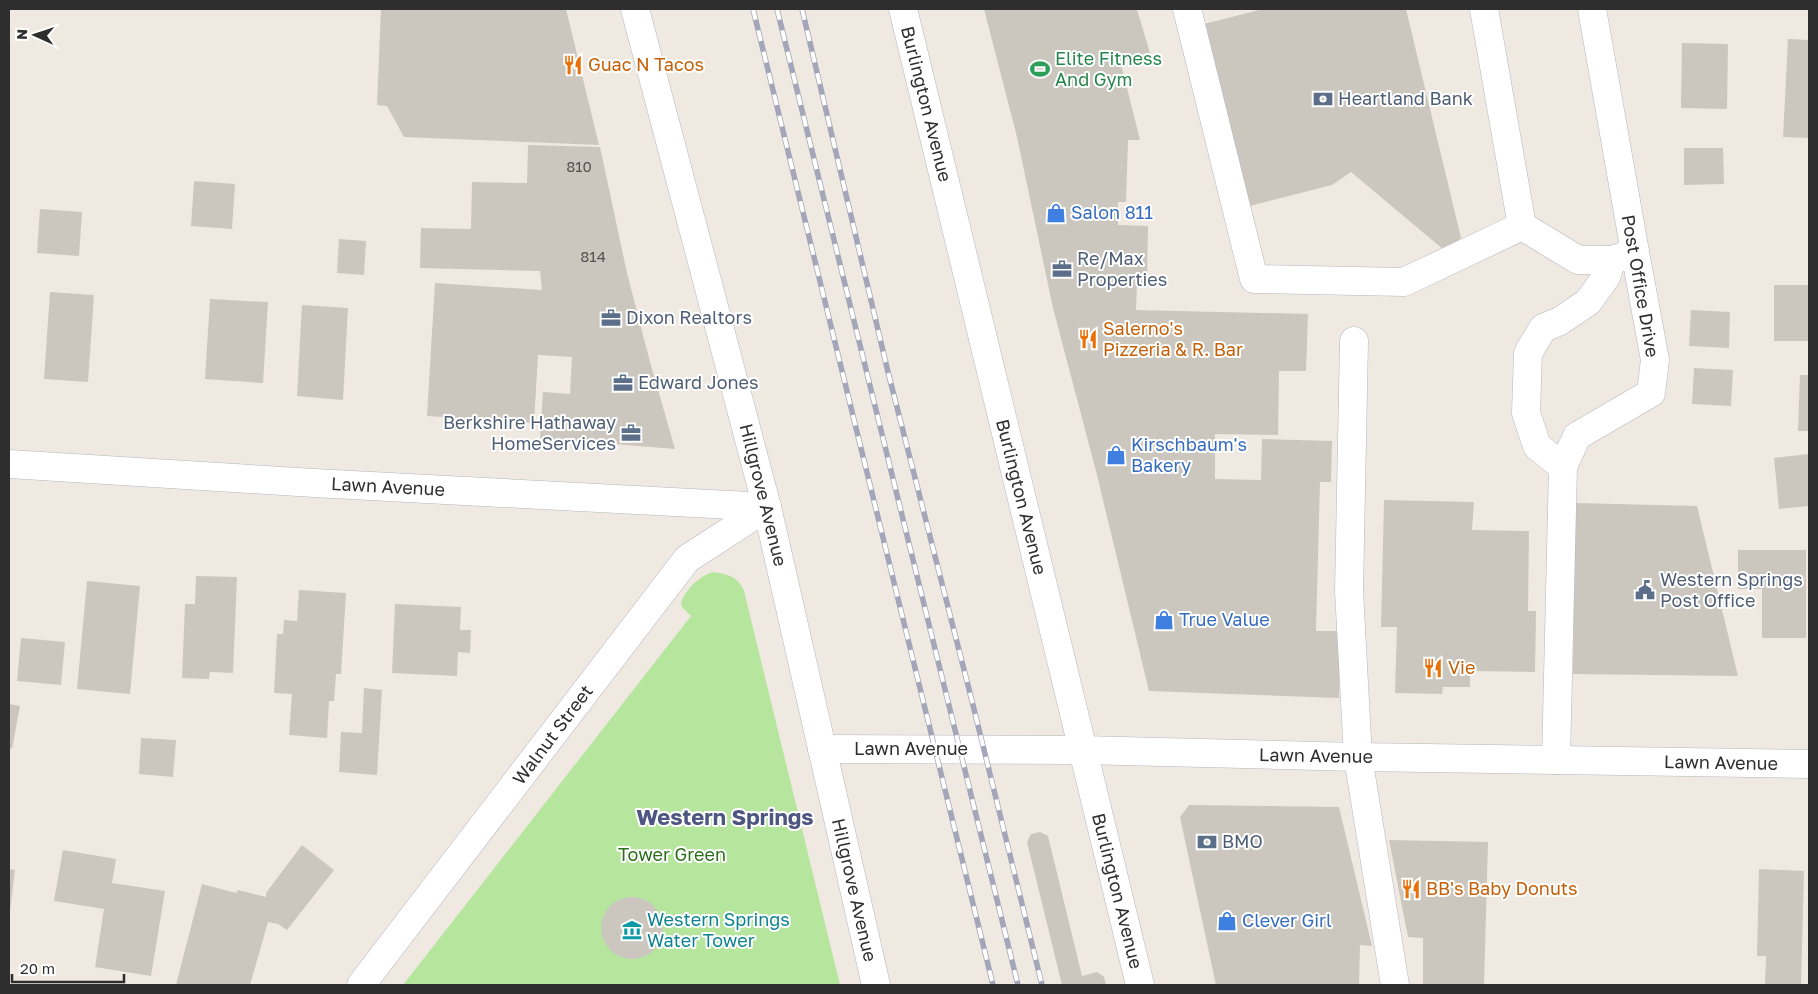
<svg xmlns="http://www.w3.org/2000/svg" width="1818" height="994" font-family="'Golos Text',sans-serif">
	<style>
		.green { fill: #b6e59e }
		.building { fill: #cbc7bf }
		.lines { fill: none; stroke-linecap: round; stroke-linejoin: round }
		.minor-casing { stroke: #b4b7c1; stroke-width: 29 }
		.minor { stroke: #fff; stroke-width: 28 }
		.rail-casing { stroke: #a3a6b8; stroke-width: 5.5 }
		.rail { stroke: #fff; stroke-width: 4; stroke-dasharray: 11; stroke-linecap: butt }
		.labels { text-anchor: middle; stroke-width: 4; stroke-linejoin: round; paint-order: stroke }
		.number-label { font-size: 15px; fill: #555452 }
		.leisure-label { font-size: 18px; fill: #27864d; stroke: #fff; text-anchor: start }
		.food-label { font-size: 18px; fill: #c56008; stroke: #fff; text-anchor: start }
		.service-label { font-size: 18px; fill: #4e5e75; stroke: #fff; text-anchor: start }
		.street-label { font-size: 18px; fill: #2e2e2e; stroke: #fff }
		.shop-label { font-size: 18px; fill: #366cbe; stroke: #fff; text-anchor: start }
		.park-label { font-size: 18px; fill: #2c6e1b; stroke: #fff }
		.culture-label { font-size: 18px; fill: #0d838f; stroke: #fff; text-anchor: start }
		.district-label { font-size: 22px; font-weight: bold; fill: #4d5680; stroke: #fff }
	</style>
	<rect width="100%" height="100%" fill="#efe9e1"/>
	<path class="green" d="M 713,572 C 727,574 739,577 744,591 L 840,985 L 403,985 L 691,616 L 682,607 L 681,602 C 688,587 698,577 713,572 Z"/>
	<g class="building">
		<polygon points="381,9 566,9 599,145 404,137 387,106 377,105"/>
		<polygon points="984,9 1137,9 1152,60 1120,60 1140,140 1128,140 1126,202 1118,202 1118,225 1148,226 1147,284 1137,284 1136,310 1308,314 1306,371 1279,371 1278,435 1215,434 1215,479 1261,480 1262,439 1332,441 1331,482 1320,482 1316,631 1341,631 1339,698 1149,691 1097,475 1053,308 1017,137"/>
		<polygon points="1263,9 1406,9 1461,238 1444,250 1351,172 1332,185 1246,207 1200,25"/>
		<polygon points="1788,39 1809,40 1809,138 1783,137"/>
		<polygon points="1682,43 1728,44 1727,109 1681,108"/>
		<polygon points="528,145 600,147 627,273 650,362 675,449 540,438 543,392 570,394 572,357 538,355 534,423 427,416 435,283 542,290 540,271 420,268 421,228 471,229 472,182 527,183"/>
		<polygon points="1684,148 1723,148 1724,184 1684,185"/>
		<polygon points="194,181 235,184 232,229 191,226"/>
		<polygon points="40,209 82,212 79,256 37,253"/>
		<polygon points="339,239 366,241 364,275 337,273"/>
		<rect x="1774" y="285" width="35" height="56"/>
		<polygon points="50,292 94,295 88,382 44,379"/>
		<polygon points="210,299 268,302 263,383 205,379"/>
		<polygon points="302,305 348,308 343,400 297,396"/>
		<polygon points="1691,310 1730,312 1729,348 1689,346"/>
		<polygon points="1694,368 1733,370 1731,406 1692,404"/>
		<polygon points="1800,375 1809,375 1809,431 1798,431"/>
		<polygon points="1809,454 1809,506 1779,509 1774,458"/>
		<polygon points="1384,500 1474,502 1472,530 1529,531 1528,611 1536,611 1535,672 1470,671 1470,687 1443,687 1442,694 1395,693 1397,627 1381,627"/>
		<polygon points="1575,503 1697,506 1738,676 1573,674"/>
		<polygon points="1738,550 1806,550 1806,638 1762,638 1762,589 1738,589"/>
		<polygon points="196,576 237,577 233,673 210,672 209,679 182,678 185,604 195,604"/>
		<polygon points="87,581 140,586 130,694 77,689"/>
		<polygon points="299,590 346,593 341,674 336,674 334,701 329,701 327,738 289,735 292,694 274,693 277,634 283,634 284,620 297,621"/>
		<polygon points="395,604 461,607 460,630 471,630 470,653 458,652 457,676 392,673"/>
		<polygon points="21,638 65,642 61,685 17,681"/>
		<polygon points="364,688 382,690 377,775 339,772 341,732 362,733"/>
		<polygon points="9,704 20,706 12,749 9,748"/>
		<polygon points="141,738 176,740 173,777 139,774"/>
		<polygon points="1189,805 1339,807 1372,946 1360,945 1359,985 1216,985 1180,817"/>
		<polygon points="1040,832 1048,836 1082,976 1097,972 1104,977 1106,985 1062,985 1027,842 1031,834"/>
		<polygon points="1389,840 1488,842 1484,985 1423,985 1423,938 1408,937"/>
		<polygon points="302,845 334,870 287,930 278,924 268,922 250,985 176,985 202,884 236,893 238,890 266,897 266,893"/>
		<polygon points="63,850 116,859 112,883 165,891 151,976 95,967 104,909 54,901"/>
		<polygon points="9,869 15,870 10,911 9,911"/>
		<polygon points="1759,869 1804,871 1801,985 1765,985 1766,956 1757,956"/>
		<circle cx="632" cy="928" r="31"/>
	</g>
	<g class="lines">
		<defs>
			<g id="minor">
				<polyline points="635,9 767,507 876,985"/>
				<polyline points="903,9 1140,985"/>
				<polyline points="1187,9 1254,279 1404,282 1522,226"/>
				<polyline points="1484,9 1522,226 1578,260 1612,260 1635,252"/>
				<polyline points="1354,341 1349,591 1358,757 1395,985"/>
				<polyline points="9,464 314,483 767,507"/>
				<polyline points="1563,467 1537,446 1526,413 1528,353 1543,328 1560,321 1588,302 1606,277 1612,260"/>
				<polyline points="822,749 1082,750 1358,757 1809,764"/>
				<polyline points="1556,760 1563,467 1577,436 1651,393 1655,360 1635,252 1592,9"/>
				<polyline points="361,985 687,559 767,507"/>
			</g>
		</defs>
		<use href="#minor" class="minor-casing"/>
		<use href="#minor" class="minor"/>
		<defs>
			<g id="rail">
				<polyline points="753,9 993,985"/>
				<polyline points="777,9 1018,985"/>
				<polyline points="802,9 888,372 972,701 1042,985"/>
			</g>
		</defs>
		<use href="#rail" class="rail-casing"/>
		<use href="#rail" class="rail"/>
	</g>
	<defs>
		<symbol id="restaurant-bare" viewBox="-9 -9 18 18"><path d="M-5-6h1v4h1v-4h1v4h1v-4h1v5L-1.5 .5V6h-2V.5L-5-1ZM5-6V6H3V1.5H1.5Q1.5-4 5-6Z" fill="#e8710a" stroke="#fff" stroke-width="2.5" paint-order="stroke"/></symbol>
		<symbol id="stadium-bare" viewBox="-9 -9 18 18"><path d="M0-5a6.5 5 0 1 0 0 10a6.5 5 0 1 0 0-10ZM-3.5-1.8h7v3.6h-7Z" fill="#2e9e5b" stroke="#fff" stroke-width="2.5" paint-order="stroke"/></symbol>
		<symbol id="bank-bare" viewBox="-9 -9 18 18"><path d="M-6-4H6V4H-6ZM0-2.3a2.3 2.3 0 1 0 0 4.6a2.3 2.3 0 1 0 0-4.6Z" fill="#5c6f8a" stroke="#fff" stroke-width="2.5" paint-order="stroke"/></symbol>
		<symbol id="shop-bare" viewBox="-9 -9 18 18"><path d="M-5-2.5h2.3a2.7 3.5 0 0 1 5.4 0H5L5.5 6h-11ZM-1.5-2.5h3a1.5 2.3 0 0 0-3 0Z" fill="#3f7fe0" stroke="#fff" stroke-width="2.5" paint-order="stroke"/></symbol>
		<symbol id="office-bare" viewBox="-9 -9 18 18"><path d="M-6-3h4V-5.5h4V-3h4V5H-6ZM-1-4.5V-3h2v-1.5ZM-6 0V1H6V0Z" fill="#5c6f8a" stroke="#fff" stroke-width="2.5" paint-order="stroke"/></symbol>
		<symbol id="civic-bare" viewBox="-9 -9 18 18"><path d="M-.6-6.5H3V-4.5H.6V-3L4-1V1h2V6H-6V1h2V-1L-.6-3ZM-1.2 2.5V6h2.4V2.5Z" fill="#5c6f8a" stroke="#fff" stroke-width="2.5" paint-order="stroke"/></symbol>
		<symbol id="museum-bare" viewBox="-9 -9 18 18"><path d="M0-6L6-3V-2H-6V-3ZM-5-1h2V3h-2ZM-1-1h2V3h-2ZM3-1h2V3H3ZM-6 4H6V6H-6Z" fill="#0f9aa8" stroke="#fff" stroke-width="2.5" paint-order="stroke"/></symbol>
	</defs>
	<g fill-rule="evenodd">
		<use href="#restaurant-bare" x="559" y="51" width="28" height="28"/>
		<use href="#stadium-bare" x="1026" y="55" width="28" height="28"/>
		<use href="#bank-bare" x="1309" y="85" width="28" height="28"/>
		<use href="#shop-bare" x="1042" y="199" width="28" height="28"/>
		<use href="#office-bare" x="1048" y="255" width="28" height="28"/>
		<use href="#office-bare" x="597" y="304" width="28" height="28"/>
		<use href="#restaurant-bare" x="1074" y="325" width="28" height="28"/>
		<use href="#office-bare" x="609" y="369" width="28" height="28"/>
		<use href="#office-bare" x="617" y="419" width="28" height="28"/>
		<use href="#shop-bare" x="1102" y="441" width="28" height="28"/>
		<use href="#civic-bare" x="1631" y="576" width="28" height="28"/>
		<use href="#shop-bare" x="1150" y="606" width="28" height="28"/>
		<use href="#restaurant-bare" x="1419" y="654" width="28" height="28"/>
		<use href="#bank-bare" x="1193" y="828" width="28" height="28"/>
		<use href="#restaurant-bare" x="1397" y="875" width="28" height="28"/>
		<use href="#shop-bare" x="1213" y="907" width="28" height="28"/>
		<use href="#museum-bare" x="618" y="916" width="28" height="28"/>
	</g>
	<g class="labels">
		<g class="number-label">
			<text x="579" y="172">810</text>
			<text x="593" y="262">814</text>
		</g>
		<g class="leisure-label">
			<text x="1055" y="65">Elite Fitness<tspan x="1055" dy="21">And Gym</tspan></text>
		</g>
		<g class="food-label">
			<text x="588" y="71">Guac N Tacos</text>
			<text x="1103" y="335">Salerno's<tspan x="1103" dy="21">Pizzeria &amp; R. Bar</tspan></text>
			<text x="1448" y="674">Vie</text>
			<text x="1426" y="895">BB's Baby Donuts</text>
		</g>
		<g class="service-label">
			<text x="1338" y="105">Heartland Bank</text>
			<text x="1077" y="265">Re/Max<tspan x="1077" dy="21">Properties</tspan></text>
			<text x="626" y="324">Dixon Realtors</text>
			<text x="638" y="389">Edward Jones</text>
			<text x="616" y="429" text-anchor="end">Berkshire Hathaway<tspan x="616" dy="21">HomeServices</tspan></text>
			<text x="1660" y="586">Western Springs<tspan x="1660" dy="21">Post Office</tspan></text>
			<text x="1222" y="848">BMO</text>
		</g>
		<g class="street-label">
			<text transform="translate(926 104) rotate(76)" y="6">Burlington Avenue</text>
			<text transform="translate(1640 286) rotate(80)" y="6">Post Office Drive</text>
			<text transform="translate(388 487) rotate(3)" y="6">Lawn Avenue</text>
			<text transform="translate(763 495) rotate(76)" y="6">Hillgrove Avenue</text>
			<text transform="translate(1021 497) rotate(76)" y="6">Burlington Avenue</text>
			<text transform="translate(553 735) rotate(-53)" y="6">Walnut Street</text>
			<text x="911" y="755">Lawn Avenue</text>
			<text transform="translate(1316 756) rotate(1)" y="6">Lawn Avenue</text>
			<text transform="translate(1721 763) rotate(1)" y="6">Lawn Avenue</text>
			<text transform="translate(854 890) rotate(77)" y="6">Hillgrove Avenue</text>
			<text transform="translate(1117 891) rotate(76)" y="6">Burlington Avenue</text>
		</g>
		<g class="shop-label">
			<text x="1071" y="219">Salon 811</text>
			<text x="1131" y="451">Kirschbaum's<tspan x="1131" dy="21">Bakery</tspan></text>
			<text x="1179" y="626">True Value</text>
			<text x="1242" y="927">Clever Girl</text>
		</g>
		<g class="park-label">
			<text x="672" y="861">Tower Green</text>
		</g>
		<g class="culture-label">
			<text x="647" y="926">Western Springs<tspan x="647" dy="21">Water Tower</tspan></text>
		</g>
		<g class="district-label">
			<text x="725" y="825">Western Springs</text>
		</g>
	</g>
	<rect width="1818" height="994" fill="none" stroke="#2e2e2e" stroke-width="20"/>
	<g transform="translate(35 35) rotate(273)" stroke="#ffffff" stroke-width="4" paint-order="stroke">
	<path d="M0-4L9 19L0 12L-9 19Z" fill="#2e2e2e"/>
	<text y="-8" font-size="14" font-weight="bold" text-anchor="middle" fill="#2e2e2e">N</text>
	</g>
	<path d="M12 974v8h112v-8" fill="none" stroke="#2e2e2e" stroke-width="2.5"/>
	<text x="20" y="974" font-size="15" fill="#2e2e2e" stroke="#ffffff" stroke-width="4" paint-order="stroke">20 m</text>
</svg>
